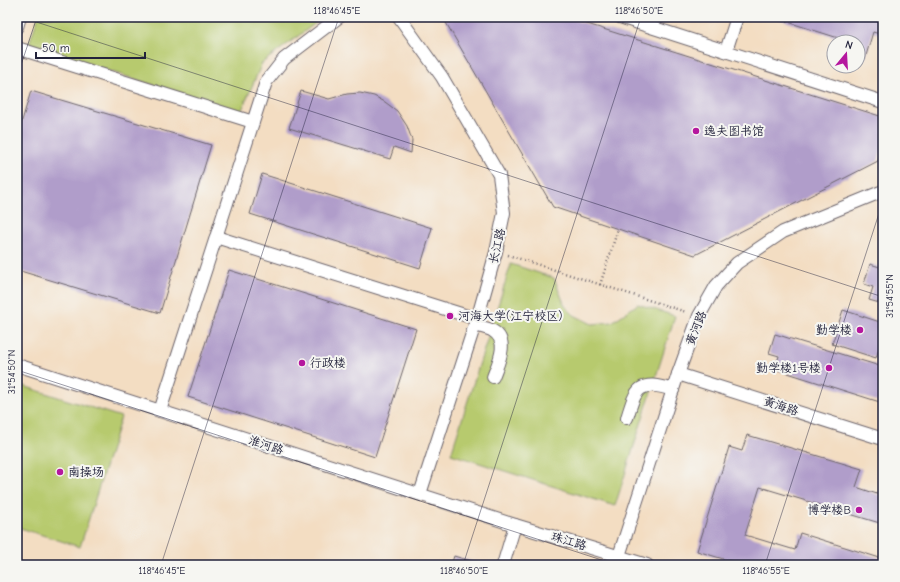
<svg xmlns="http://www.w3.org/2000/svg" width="900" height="582" font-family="'Comic Neue','LXGW WenKai TC',sans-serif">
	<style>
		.green { fill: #b7ca6e; stroke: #6c7654 }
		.building { fill: #b09dca }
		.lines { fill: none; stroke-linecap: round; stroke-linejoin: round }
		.minor-casing { stroke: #6b636a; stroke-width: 14 }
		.path { stroke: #6b636a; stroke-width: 2.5; stroke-dasharray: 1 3; stroke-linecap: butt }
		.minor { stroke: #fff; stroke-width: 12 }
		.ticks { fill: none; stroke: #22223b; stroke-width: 1; stroke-opacity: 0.45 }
		.poi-dot { fill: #b5179e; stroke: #f6f6f2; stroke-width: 1.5 }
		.labels { text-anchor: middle; stroke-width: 4; stroke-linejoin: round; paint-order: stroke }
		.poi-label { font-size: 12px; fill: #22223b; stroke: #f6f6f2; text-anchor: start }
		.street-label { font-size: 12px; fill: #22223b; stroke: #f6f6f2 }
		.neatline { fill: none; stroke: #22223b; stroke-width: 1.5 }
		.ticks-label { font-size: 10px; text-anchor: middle; fill: #22223b }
	</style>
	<rect width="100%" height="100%" fill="#f6f6f2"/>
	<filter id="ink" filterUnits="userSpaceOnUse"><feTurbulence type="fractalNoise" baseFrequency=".025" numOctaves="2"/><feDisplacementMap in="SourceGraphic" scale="8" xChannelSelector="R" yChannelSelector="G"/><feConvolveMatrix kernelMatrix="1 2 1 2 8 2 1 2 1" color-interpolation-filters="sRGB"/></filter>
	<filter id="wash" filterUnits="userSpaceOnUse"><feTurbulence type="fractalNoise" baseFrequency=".012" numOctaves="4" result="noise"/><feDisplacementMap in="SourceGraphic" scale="16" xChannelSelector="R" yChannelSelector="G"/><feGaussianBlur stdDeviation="0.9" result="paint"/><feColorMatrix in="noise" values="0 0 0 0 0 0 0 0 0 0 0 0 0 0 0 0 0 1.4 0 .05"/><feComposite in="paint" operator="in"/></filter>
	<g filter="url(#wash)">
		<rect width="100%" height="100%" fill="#f3ddc2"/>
		<g class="green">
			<polygon points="38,17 324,17 262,63 241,112 28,46"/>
			<polygon points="511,264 554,278 565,306 574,315 592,324 612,322 638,304 675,316 615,506 451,454"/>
			<polygon points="17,384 121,417 80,547 17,527"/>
		</g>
		<g id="blocks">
			<g class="building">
				<polygon points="446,17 565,17 883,117 883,145 878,161 695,255 553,207 445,21"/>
				<polygon points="772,17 883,17 883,35 873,32 865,59 858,57 858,42 851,42"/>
				<polygon points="31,91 211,145 160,313 17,270 17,137"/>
				<polygon points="301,91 329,99 347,94 360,93 374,96 385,102 397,111 407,126 412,140 411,153 394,147 390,159 289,128"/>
				<polygon points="262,174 432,228 420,268 250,214"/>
				<polygon points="870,264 883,268 883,304 869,300 873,287 864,284"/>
				<polygon points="229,270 416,329 375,457 188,397"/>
				<polygon points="843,310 883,323 883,336 876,358 832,344"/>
				<polygon points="775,334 883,367 883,403 775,369 779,356 769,353"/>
				<polygon points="747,435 862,469 856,487 883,496 883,524 760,487 745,535 795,550 800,533 883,559 883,565 743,565 697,551 729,447 742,451"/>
				<polygon points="454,556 484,565 451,565"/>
			</g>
		</g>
	</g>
	<g filter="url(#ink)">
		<use href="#blocks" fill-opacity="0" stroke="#6b636a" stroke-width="1"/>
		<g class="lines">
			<defs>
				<g id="minor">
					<polyline points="399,17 442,77 499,175 504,213 496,252 480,309 420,494"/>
					<polyline points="620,17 883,102"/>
					<polyline points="17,27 20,17"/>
					<polyline points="17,48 253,122"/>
					<polyline points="726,51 737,17"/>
					<polyline points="216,237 477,319"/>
					<path d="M 475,325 C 480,327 488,328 493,331 C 510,341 498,363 493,377"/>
					<polyline points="17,365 515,525 647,565"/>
					<polyline points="678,374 883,439"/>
					<polyline points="160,411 266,82 284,59 339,17"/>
					<path d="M 627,418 C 636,388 639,379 673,390"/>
					<polyline points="619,556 678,374 699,316 716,286 737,263 783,232 883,191"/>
					<polyline points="503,565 515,525"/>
				</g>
			</defs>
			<use href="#minor" class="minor-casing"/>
			<g class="path">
				<polyline points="508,255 686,312"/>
				<polyline points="600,285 618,229"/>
			</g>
			<use href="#minor" class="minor"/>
		</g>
	</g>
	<path class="ticks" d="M 21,17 L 883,297M 17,77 L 37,17M 17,370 L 617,565M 161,565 L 339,17M 463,565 L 641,17M 765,565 L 883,201"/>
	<g class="poi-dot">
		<circle cx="696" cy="131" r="4"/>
		<circle cx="450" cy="316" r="4"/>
		<circle cx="860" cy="330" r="4"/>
		<circle cx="302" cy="363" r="4"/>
		<circle cx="829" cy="368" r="4"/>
		<circle cx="60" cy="472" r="4"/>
		<circle cx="859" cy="510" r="4"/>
	</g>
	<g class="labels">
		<g class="poi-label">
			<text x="704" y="135">逸夫图书馆</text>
			<text x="458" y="320">河海大学(江宁校区)</text>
			<text x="852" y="334" text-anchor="end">勤学楼</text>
			<text x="310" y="367">行政楼</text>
			<text x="821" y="372" text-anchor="end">勤学楼1号楼</text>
			<text x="68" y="476">南操场</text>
			<text x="851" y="514" text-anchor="end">博学楼B</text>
		</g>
		<g class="street-label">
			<text transform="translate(497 246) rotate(-77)" y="4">长江路</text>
			<text transform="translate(696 328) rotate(-68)" y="4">黄河路</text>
			<text transform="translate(781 406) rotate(18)" y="4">黄海路</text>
			<text transform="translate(266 445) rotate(18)" y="4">淮河路</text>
			<text transform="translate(569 541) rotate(17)" y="4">珠江路</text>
		</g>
	</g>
	<rect width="900" height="582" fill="none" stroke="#f6f6f2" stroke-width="44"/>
	<g transform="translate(846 54) rotate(18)"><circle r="19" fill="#f6f6f2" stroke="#a1a1a9"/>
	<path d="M0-3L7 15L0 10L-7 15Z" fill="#b5179e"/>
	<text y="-6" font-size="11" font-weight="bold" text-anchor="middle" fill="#22223b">N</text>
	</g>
	<path d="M36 52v6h109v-6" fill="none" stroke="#22223b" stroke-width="2"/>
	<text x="42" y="52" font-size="12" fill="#22223b" stroke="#f6f6f2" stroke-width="3" paint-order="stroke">50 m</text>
	<rect x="22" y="22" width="856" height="538" class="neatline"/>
	<g class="ticks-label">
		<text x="337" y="14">118°46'45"E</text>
		<text x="639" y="14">118°46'50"E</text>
		<text transform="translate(889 296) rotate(-90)" y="4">31°54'55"N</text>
		<text transform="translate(11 372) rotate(-90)" y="4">31°54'50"N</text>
		<text x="162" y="574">118°46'45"E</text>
		<text x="464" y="574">118°46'50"E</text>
		<text x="766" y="574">118°46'55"E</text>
	</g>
</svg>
